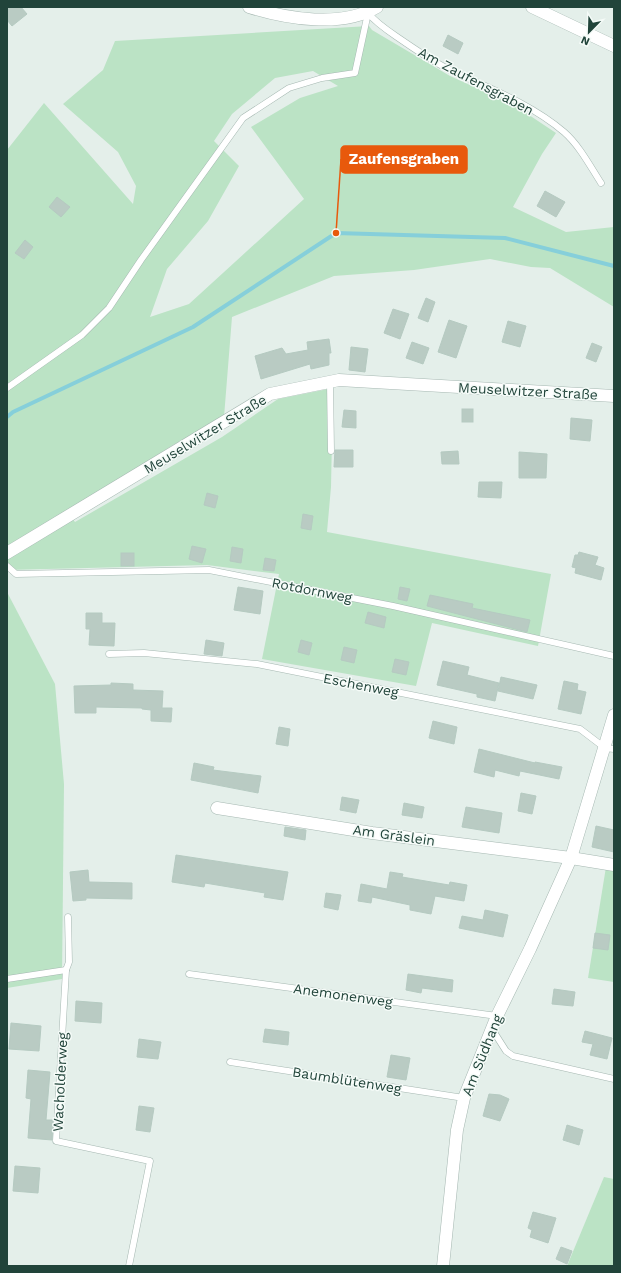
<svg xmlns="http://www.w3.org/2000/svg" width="621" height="1273" font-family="'Work Sans',sans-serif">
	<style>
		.green { fill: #bbe3c5; fill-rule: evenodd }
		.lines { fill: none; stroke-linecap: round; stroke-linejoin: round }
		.stream { stroke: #86cfda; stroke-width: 4 }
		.building { fill: #b9cbc3; stroke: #b5cac1 }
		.lane-casing { stroke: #a6b8b2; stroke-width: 7 }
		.street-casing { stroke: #a6b8b2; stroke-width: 13 }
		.lane { stroke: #fff; stroke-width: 6 }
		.street { stroke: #fff; stroke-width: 12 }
		.labels { text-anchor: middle; stroke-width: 3; stroke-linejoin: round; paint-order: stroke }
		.street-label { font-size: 14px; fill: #21443a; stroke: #f5fbf8 }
		.leader { fill: none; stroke: #e8590c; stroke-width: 1.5 }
		.callout-dot { fill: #e8590c; stroke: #f5fbf8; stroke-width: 1.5 }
		.callout { fill: #e8590c; stroke: #e8590c; stroke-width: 1.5 }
		.callout-label { font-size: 15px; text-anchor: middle; font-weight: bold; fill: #fff }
	</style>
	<rect width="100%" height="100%" fill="#e4efea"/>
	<g class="green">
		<path d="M 369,26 L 372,30 L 450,76 L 514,105 L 556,133 L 542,154 L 513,207 L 566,232 L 614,227 L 614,307 L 550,268 L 531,267 L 490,259 L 414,270 L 334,276 L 232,317 L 224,417 L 173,445 L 67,512 L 75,522 L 222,437 L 278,399 L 333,388 L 331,487 L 327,532 L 551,574 L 538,646 L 432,623 L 416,686 L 262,659 L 279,574 L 207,565 L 7,570 L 7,150 L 44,103 L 133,204 L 136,186 L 118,152 L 63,104 L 103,70 L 115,41 ZM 313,71 L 338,86 L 300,98 L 251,127 L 304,199 L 189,304 L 150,317 L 167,269 L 208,221 L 239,166 L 214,141 L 232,114 L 275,78 Z"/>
		<polygon points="7,592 55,684 64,784 62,979 7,988"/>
		<polygon points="606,867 614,868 614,982 588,978"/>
		<polygon points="604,1177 614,1179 614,1266 567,1266"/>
	</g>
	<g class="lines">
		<polyline class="stream" points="7,417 13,412 193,327 336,233 505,238 614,266"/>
	</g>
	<g class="building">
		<polygon points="7,7 21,7 27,14 12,26 7,20"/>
		<polygon points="448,35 463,43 458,54 443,46"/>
		<polygon points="545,191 565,202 556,217 537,206"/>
		<polygon points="57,197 70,207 61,217 49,207"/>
		<polygon points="25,240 33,247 24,259 15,253"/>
		<polygon points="426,298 435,302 428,322 418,318"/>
		<polygon points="393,309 409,314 400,339 384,333"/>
		<polygon points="449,320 467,326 456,358 438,352"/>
		<polygon points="508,321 526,326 520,347 502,342"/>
		<polygon points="329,339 331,353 329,353 329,365 311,369 310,364 261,379 255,356 282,348 286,354 308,350 307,342"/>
		<polygon points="412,342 429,348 423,364 406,358"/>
		<polygon points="592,343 602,347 596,362 586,358"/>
		<polygon points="351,347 368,349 365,372 349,370"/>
		<rect x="462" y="409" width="11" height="13"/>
		<polygon points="344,410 356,411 356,428 342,427"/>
		<polygon points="571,418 592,420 590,441 570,439"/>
		<polygon points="335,450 353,450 353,467 334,467"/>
		<polygon points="458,451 459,464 442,464 441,452"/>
		<polygon points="519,452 547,454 546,478 519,478"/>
		<polygon points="479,482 502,482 501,498 478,497"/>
		<polygon points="207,493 218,496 215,508 204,505"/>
		<polygon points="303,514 313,516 311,530 301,528"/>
		<polygon points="192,546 206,549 202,563 189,559"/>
		<polygon points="232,547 243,549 241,563 230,561"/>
		<polygon points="579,552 598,557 595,565 604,568 601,580 575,573 576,568 572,567 575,555 578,555"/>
		<rect x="121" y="553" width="13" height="13"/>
		<polygon points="265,558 276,560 274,571 263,570"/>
		<polygon points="238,587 263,591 260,614 234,610"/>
		<polygon points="400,587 410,589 407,601 398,599"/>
		<polygon points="430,595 473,604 472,608 530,620 527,632 427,606"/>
		<polygon points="368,612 386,617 384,628 365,623"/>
		<polygon points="86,613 102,613 102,623 115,623 114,646 89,645 90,629 86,629"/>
		<polygon points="206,640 224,643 222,656 204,654"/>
		<polygon points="301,640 312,643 309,655 298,652"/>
		<polygon points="344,647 357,650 354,663 341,660"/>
		<polygon points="395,659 409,662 406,675 392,672"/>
		<polygon points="443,661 469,667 467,675 499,683 495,701 477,697 477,694 437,685"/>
		<polygon points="501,677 537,685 533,699 498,691"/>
		<polygon points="564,681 578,684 577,690 586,692 581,714 558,709"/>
		<polygon points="111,683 133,684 133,690 163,691 162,708 172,708 171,722 151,721 151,710 142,709 142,708 96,707 96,713 75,713 74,686 111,685"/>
		<polygon points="433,721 457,727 454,744 429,738"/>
		<polygon points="279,727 290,729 288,746 276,744"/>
		<polygon points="479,749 535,763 535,762 562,767 559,779 520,771 519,776 495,770 494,777 474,772"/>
		<polygon points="194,763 214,767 213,770 261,776 258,793 191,780"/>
		<polygon points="521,793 536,796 532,814 518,811"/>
		<polygon points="342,797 359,800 356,813 340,810"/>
		<polygon points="404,803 424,807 422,818 402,815"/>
		<polygon points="466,807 502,813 499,833 462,827"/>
		<polygon points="596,826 614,830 614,852 592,847"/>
		<polygon points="285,827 306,830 305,840 284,836"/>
		<polygon points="176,855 288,872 283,900 264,897 265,893 205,883 204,887 172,882"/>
		<polygon points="88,870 89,882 132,883 132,899 86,898 86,900 73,901 70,872"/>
		<polygon points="390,872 403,874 402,877 449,885 450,882 467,885 464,901 435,896 431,914 410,910 410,905 372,897 371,903 358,901 361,884 387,889"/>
		<polygon points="326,893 341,895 338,910 324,907"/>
		<polygon points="485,910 508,915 503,937 459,928 462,916 483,920"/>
		<polygon points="595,933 610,935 608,950 593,948"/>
		<polygon points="408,974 453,980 452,992 422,988 421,993 406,990"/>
		<polygon points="554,989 575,992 573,1006 552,1004"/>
		<polygon points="76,1001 102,1003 101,1023 75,1021"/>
		<polygon points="11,1023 41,1026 39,1051 9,1049"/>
		<polygon points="265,1029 289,1032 288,1045 263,1042"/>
		<polygon points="585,1031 612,1038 607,1059 590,1055 593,1044 582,1042"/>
		<polygon points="139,1039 161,1042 158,1059 137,1057"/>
		<polygon points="391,1055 410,1058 406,1080 387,1077"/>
		<polygon points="28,1070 50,1072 46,1120 53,1120 52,1140 28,1138 31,1099 26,1098"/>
		<polygon points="489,1094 500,1095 509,1099 500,1121 483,1116"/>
		<polygon points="139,1106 154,1108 150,1132 136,1130"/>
		<polygon points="567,1125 583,1130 579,1145 563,1140"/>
		<polygon points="15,1166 40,1168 38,1193 13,1191"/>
		<polygon points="533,1212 556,1218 548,1243 530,1237 532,1230 528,1228"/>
		<polygon points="561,1247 572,1251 567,1264 556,1259"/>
	</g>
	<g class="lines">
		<defs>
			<g id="lane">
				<path d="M 368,13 C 378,25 390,32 403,41 C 419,52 435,63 452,71 C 491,89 531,104 564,132 C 579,145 590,166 601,183"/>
				<polyline points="330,382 331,451"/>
				<polyline points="7,388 82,335 109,308 141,260 243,118 289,88 322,78 355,73 368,13"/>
				<polyline points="7,566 16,574 209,570 393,606 614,656"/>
				<polyline points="109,654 144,653 257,664 580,729 605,748 614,749"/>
				<polyline points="68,917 69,962 66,970 56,1141 150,1161 129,1266"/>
				<polyline points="189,974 497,1016"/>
				<polyline points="7,979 66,970"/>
				<polyline points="492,1029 506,1051 513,1056 614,1079"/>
				<polyline points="230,1062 464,1098"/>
			</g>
			<g id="street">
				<path d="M 249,7 C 287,19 342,28 377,7"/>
				<polyline points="532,7 614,46"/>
				<polyline points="7,553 270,394 339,380 614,396"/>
				<polyline points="217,808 372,833 571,858 614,865"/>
				<polyline points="443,1266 457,1130 464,1098 497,1016 530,949 571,858 614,715"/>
			</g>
		</defs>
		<use href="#lane" class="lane-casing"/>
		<use href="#street" class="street-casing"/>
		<use href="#lane" class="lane"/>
		<use href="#street" class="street"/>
	</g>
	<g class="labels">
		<g class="street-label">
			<text transform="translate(476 81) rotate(28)" y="5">Am Zaufensgraben</text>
			<text transform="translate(528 391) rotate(3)" y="5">Meuselwitzer Straße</text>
			<text transform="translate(205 434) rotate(-31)" y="5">Meuselwitzer Straße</text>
			<text transform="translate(312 590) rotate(11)" y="5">Rotdornweg</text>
			<text transform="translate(361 685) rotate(11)" y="5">Eschenweg</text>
			<text transform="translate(394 835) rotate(8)" y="5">Am Gräslein</text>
			<text transform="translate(343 995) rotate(8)" y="5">Anemonenweg</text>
			<text transform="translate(482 1055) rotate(-68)" y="5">Am Südhang</text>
			<text transform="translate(347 1080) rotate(9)" y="5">Baumblütenweg</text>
			<text transform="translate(60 1082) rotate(-87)" y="5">Wacholderweg</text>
		</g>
	</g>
	<path class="leader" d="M336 233L341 159"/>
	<circle class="callout-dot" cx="336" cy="233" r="4"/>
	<rect class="callout" x="341" y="146" width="126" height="27" rx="4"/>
	<g class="callout-label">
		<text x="404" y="164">Zaufensgraben</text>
	</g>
	<rect width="621" height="1273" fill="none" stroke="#21443a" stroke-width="16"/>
	<g transform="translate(589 32) rotate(203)" stroke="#f5fbf8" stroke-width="3" paint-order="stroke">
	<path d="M0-3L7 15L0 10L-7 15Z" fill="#21443a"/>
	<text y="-6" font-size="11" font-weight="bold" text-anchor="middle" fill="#21443a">N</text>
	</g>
</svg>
